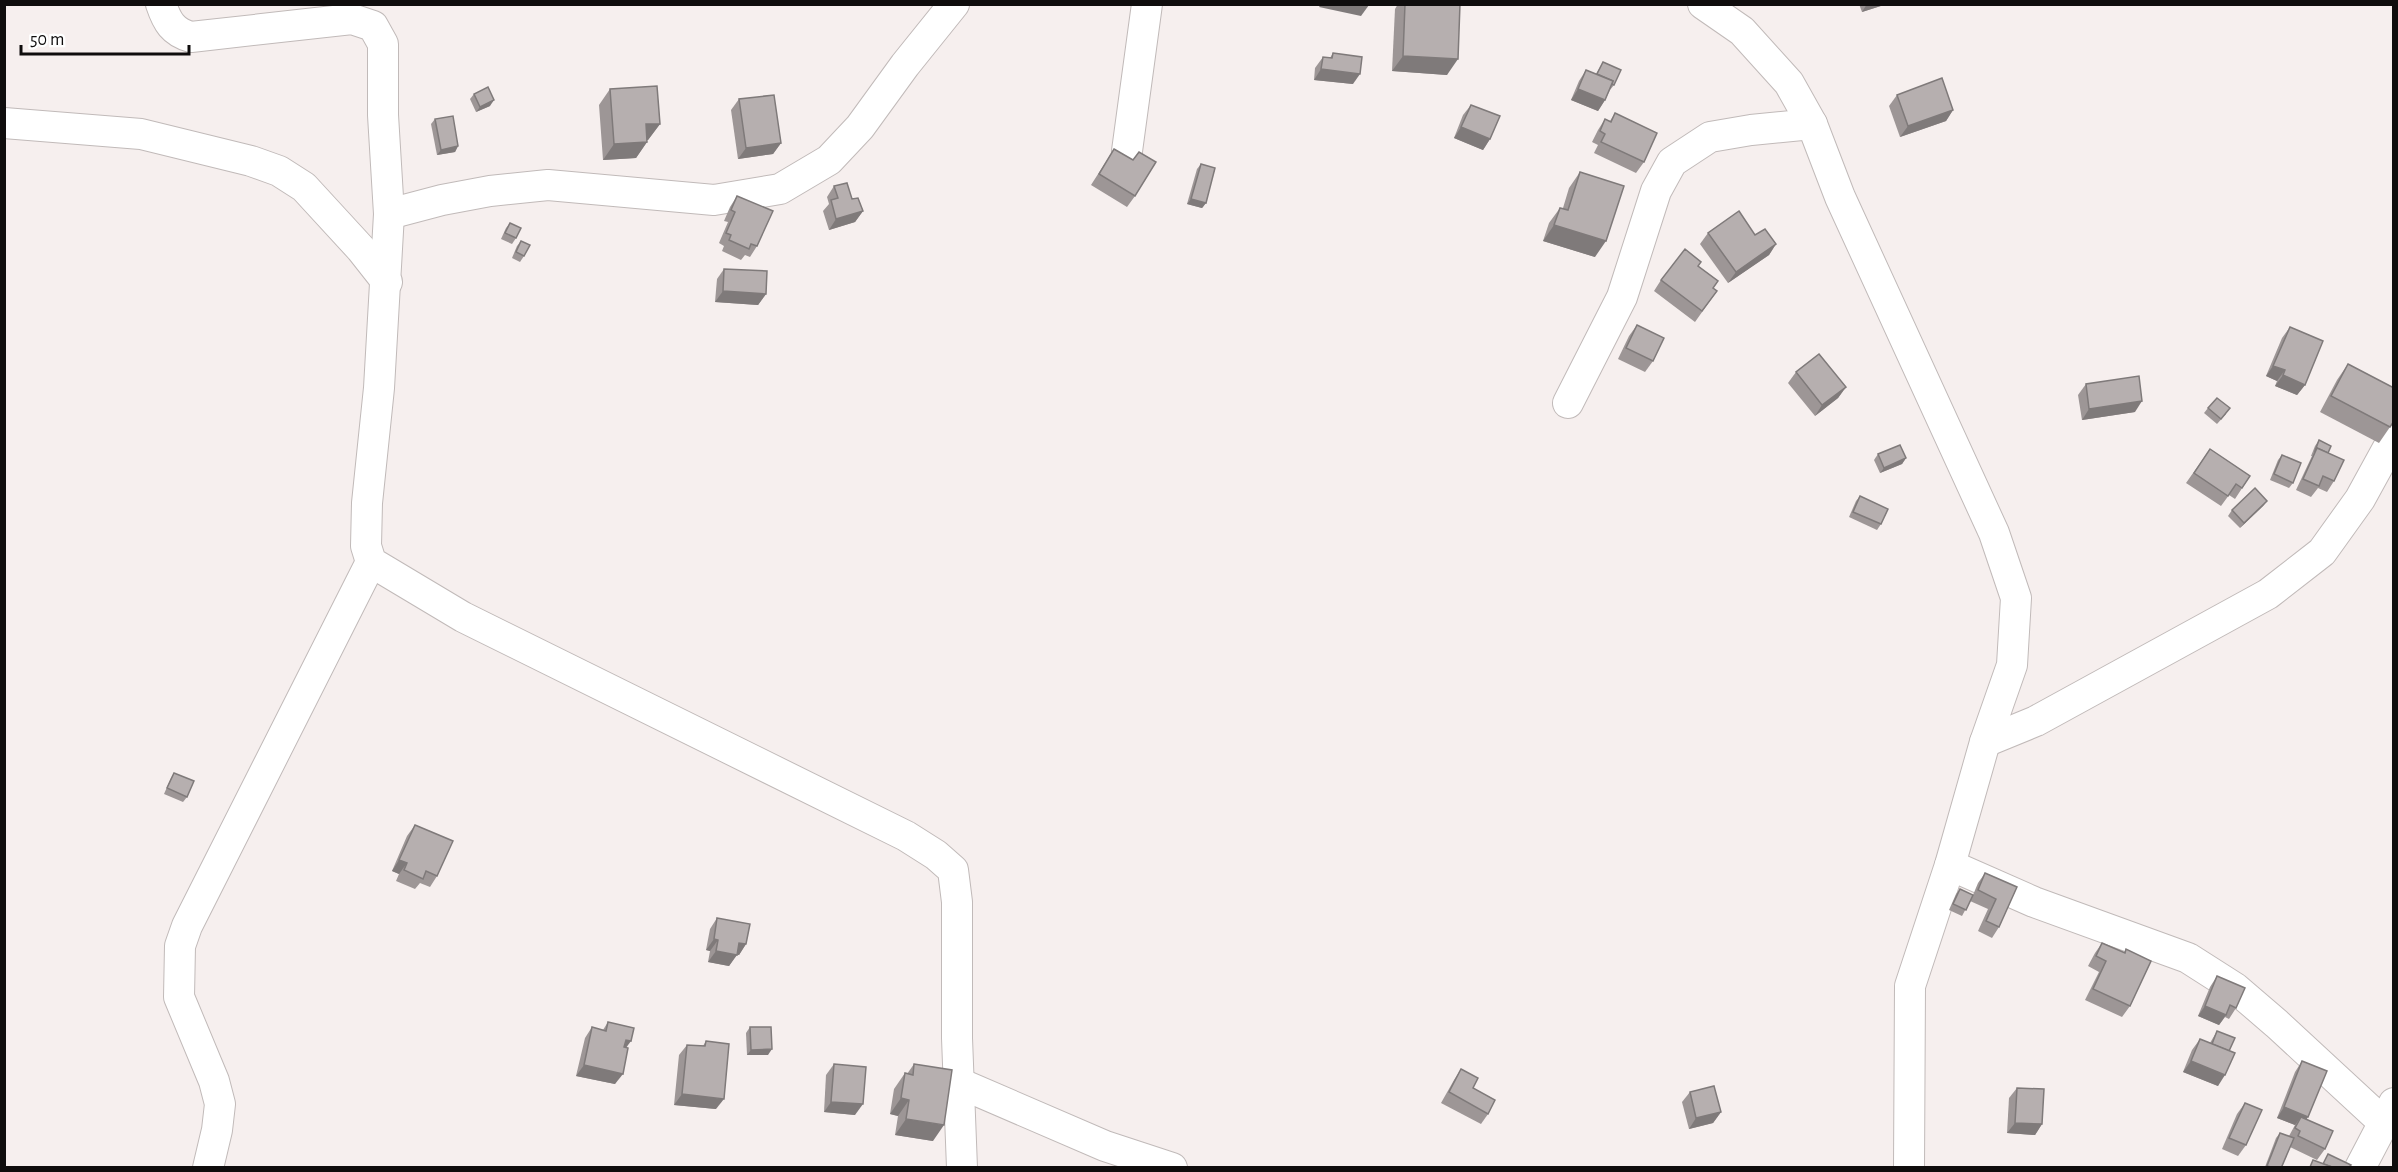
<svg xmlns="http://www.w3.org/2000/svg" width="2398" height="1172" font-family="'Alegreya Sans',sans-serif">
	<style>
		.lines { fill: none; stroke-linecap: round; stroke-linejoin: round }
		.minor-casing { stroke: #c1bab9; stroke-width: 32 }
		.minor { stroke: #fff; stroke-width: 30 }
		.wall { fill: #9d9696 }
		.shaded-wall { fill: #7f7a7a }
		.building { fill: #b6afaf; stroke: #7f7a7a; stroke-width: 1.5 }
	</style>
	<rect width="100%" height="100%" fill="#f6efee"/>
	<g class="lines">
		<defs>
			<g id="minor">
				<path d="M 161,4 C 167,22 173,32 191,37 L 352,19 L 373,26 L 383,44 L 383,115 L 389,214 L 379,388 L 367,503 L 366,546 L 371,562 L 463,617 L 906,836 L 936,855 L 953,870 L 957,902 L 957,1038 L 962,1168"/>
				<polyline points="1703,4 1742,31 1789,83 1812,124 1840,197 1994,533 2016,598 2012,665 1985,742 1950,865 1910,986 1909,1168"/>
				<polyline points="4,123 141,134 251,161 279,171 304,187 361,249 387,282"/>
				<polyline points="1127,151 1147,4"/>
				<polyline points="389,214 442,200 490,191 548,185 714,200 780,189 829,160 860,127 905,65 954,4"/>
				<polyline points="1568,403 1622,297 1656,191 1672,162 1710,137 1751,130 1812,124"/>
				<polyline points="1985,742 2036,721 2268,594 2322,552 2360,499 2394,437"/>
				<polyline points="1950,865 2034,902 2188,958 2235,988 2277,1024 2383,1122"/>
				<polyline points="959,1083 1105,1146 1172,1168"/>
				<polyline points="208,1168 217,1130 220,1104 214,1081 179,997 180,946 187,926 371,562"/>
				<polyline points="2360,1168 2394,1103"/>
			</g>
		</defs>
		<use href="#minor" class="minor-casing"/>
		<use href="#minor" class="minor"/>
	</g>
	<g class="wall">
		<polygon points="1398,4 1460,4 1447,75 1392,71 1395,9"/>
		<polygon points="1859,4 1887,4 1862,12"/>
		<polygon points="1333,53 1353,84 1314,80 1315,68 1323,57 1330,58"/>
		<polygon points="1603,62 1614,85 1610,90 1605,100 1598,111 1571,100 1579,81 1586,70 1596,74"/>
		<polygon points="610,89 660,124 648,140 647,140 647,142 636,158 603,160 599,105"/>
		<polygon points="474,94 490,106 476,112 470,99"/>
		<polygon points="1897,95 1953,110 1946,121 1900,137 1889,106"/>
		<polygon points="739,99 781,143 773,154 738,159 731,110"/>
		<polygon points="1471,105 1490,139 1483,150 1454,138 1463,115"/>
		<polygon points="1615,113 1644,162 1636,173 1594,153 1598,145 1592,142 1598,130 1605,119 1610,121"/>
		<polygon points="435,119 458,146 455,152 437,155 431,124"/>
		<polygon points="1114,149 1133,160 1139,152 1135,196 1127,207 1091,185"/>
		<polygon points="1201,164 1206,203 1202,208 1187,204 1197,169"/>
		<polygon points="1580,172 1595,257 1543,241 1549,223 1560,208 1563,208 1569,188"/>
		<polygon points="834,186 852,199 863,211 855,222 829,230 823,211 829,204 827,197"/>
		<polygon points="737,196 757,246 750,257 745,255 741,260 722,251 724,246 719,243 728,222 724,221 730,207"/>
		<polygon points="510,223 516,238 512,244 501,239 506,228"/>
		<polygon points="1708,233 1755,235 1776,244 1769,255 1728,283 1700,244"/>
		<polygon points="521,241 524,256 520,262 512,258 517,246"/>
		<polygon points="1698,267 1713,288 1717,291 1695,322 1654,291 1661,280"/>
		<polygon points="724,269 766,294 758,305 715,302 717,279"/>
		<polygon points="1637,325 1653,361 1645,372 1618,359 1629,336"/>
		<polygon points="2290,327 2305,385 2297,395 2275,386 2277,381 2266,376 2282,338"/>
		<polygon points="2348,364 2390,427 2379,443 2320,412 2337,380"/>
		<polygon points="1796,372 1846,387 1838,398 1815,416 1788,383"/>
		<polygon points="2086,384 2135,412 2082,420 2078,395"/>
		<polygon points="2208,408 2226,414 2217,424 2204,413"/>
		<polygon points="2319,440 2328,453 2334,481 2327,492 2318,488 2311,497 2296,490 2312,456 2311,456 2315,446"/>
		<polygon points="2210,449 2250,476 2235,499 2229,495 2221,506 2186,483"/>
		<polygon points="1878,454 1906,458 1902,464 1880,473 1874,460"/>
		<polygon points="2282,455 2293,483 2289,488 2270,480 2278,460"/>
		<polygon points="1860,496 1881,524 1877,530 1849,517 1856,501"/>
		<polygon points="2267,501 2263,506 2240,528 2228,516 2232,510"/>
		<polygon points="174,773 187,797 183,802 164,794 171,778"/>
		<polygon points="415,825 437,876 430,887 420,883 415,889 396,881 399,874 392,871 407,836"/>
		<polygon points="1985,873 2017,887 1999,927 1992,938 1978,931 1988,909 1970,901 1962,916 1949,910 1956,894 1960,889 1973,895 1978,883"/>
		<polygon points="717,918 746,944 739,955 737,954 729,966 708,962 710,951 706,950 710,929"/>
		<polygon points="2102,943 2124,953 2126,949 2130,1006 2122,1017 2085,1000 2099,972 2088,966 2095,953"/>
		<polygon points="2217,976 2236,1008 2229,1019 2225,1017 2219,1025 2198,1016 2210,987"/>
		<polygon points="608,1022 626,1048 615,1084 576,1076 585,1038 592,1027 603,1030"/>
		<polygon points="750,1027 768,1055 747,1055 746,1033"/>
		<polygon points="2217,1031 2229,1051 2218,1086 2183,1072 2192,1050 2200,1039 2210,1043"/>
		<polygon points="706,1041 716,1109 674,1105 679,1055 687,1045 703,1046"/>
		<polygon points="2302,1061 2307,1119 2325,1149 2317,1160 2290,1147 2282,1166 2285,1167 2265,1167 2276,1138 2280,1133 2289,1136 2295,1125 2277,1118 2295,1072"/>
		<polygon points="834,1064 855,1115 824,1112 826,1075"/>
		<polygon points="914,1064 933,1141 895,1135 898,1116 890,1114 894,1089 905,1073 907,1074"/>
		<polygon points="1461,1069 1488,1114 1481,1124 1441,1103 1454,1080"/>
		<polygon points="2017,1088 2042,1124 2035,1135 2007,1133 2009,1098"/>
		<polygon points="1690,1092 1721,1112 1713,1123 1689,1129 1682,1102"/>
		<polygon points="2245,1103 2246,1145 2238,1156 2222,1149 2237,1114"/>
	</g>
	<g class="shaded-wall">
		<polygon points="1321,4 1367,4 1369,5 1361,16 1319,7"/>
		<polygon points="1867,4 1887,4 1862,12"/>
		<polygon points="1403,56 1458,59 1447,75 1392,71"/>
		<polygon points="1321,69 1360,74 1353,84 1314,80"/>
		<polygon points="1578,89 1605,100 1598,111 1571,100"/>
		<polygon points="494,100 490,106 476,112 480,107"/>
		<polygon points="1953,110 1946,121 1900,137 1908,126"/>
		<polygon points="646,124 660,124 648,140 635,140"/>
		<polygon points="1461,127 1490,139 1483,150 1454,138"/>
		<polygon points="647,142 636,158 603,160 614,144"/>
		<polygon points="781,143 773,154 738,159 746,148"/>
		<polygon points="458,146 455,152 437,155 441,150"/>
		<polygon points="1191,199 1206,203 1202,208 1187,204"/>
		<polygon points="863,211 855,222 829,230 836,219"/>
		<polygon points="1554,225 1606,241 1595,257 1543,241"/>
		<polygon points="1776,244 1769,255 1728,283 1736,272"/>
		<polygon points="723,291 766,294 758,305 715,302"/>
		<polygon points="2273,366 2285,370 2277,381 2266,376"/>
		<polygon points="2283,375 2305,385 2297,395 2275,386"/>
		<polygon points="1846,387 1838,398 1815,416 1822,405"/>
		<polygon points="2142,401 2135,412 2082,420 2089,409"/>
		<polygon points="1906,458 1902,464 1880,473 1884,468"/>
		<polygon points="2267,501 2263,506 2240,528 2244,523"/>
		<polygon points="399,860 407,863 399,874 392,871"/>
		<polygon points="714,939 718,940 710,951 706,950"/>
		<polygon points="739,943 746,944 739,955 732,954"/>
		<polygon points="716,951 737,955 729,966 708,962"/>
		<polygon points="2205,1006 2226,1015 2219,1025 2198,1016"/>
		<polygon points="626,1040 631,1041 623,1052"/>
		<polygon points="772,1049 768,1055 747,1055 751,1050"/>
		<polygon points="2191,1061 2225,1075 2218,1086 2183,1072"/>
		<polygon points="584,1065 623,1074 615,1084 576,1076"/>
		<polygon points="682,1094 724,1099 716,1109 674,1105"/>
		<polygon points="901,1098 909,1100 898,1116 890,1114"/>
		<polygon points="831,1102 863,1104 855,1115 824,1112"/>
		<polygon points="2284,1107 2308,1117 2301,1128 2301,1117 2295,1125 2277,1118"/>
		<polygon points="1721,1112 1713,1123 1689,1129 1696,1118"/>
		<polygon points="906,1119 944,1125 933,1141 895,1135"/>
		<polygon points="2015,1123 2042,1124 2035,1135 2007,1133"/>
	</g>
	<g class="building">
		<polygon points="1405,4 1460,4 1458,59 1403,56"/>
		<polygon points="1333,53 1362,57 1360,74 1321,69 1323,57 1332,58"/>
		<polygon points="1603,62 1621,70 1614,85 1612,84 1613,81 1597,74"/>
		<polygon points="1586,70 1613,81 1605,100 1578,89"/>
		<polygon points="1942,78 1953,110 1908,126 1897,95"/>
		<polygon points="657,86 660,124 646,124 647,142 614,144 610,89"/>
		<polygon points="488,87 494,100 480,107 474,94"/>
		<polygon points="774,95 781,143 746,148 739,99"/>
		<polygon points="1471,105 1500,116 1490,139 1461,127"/>
		<polygon points="1615,113 1657,133 1644,162 1601,142 1605,134 1600,131 1605,119 1611,122"/>
		<polygon points="453,116 458,146 441,150 435,119"/>
		<polygon points="1114,149 1133,160 1139,152 1156,162 1135,196 1099,174"/>
		<polygon points="1201,164 1215,168 1206,203 1191,199"/>
		<polygon points="1580,172 1624,186 1606,241 1554,225 1560,208 1568,210"/>
		<polygon points="847,183 852,199 858,198 863,211 836,219 831,200 838,198 834,186"/>
		<polygon points="737,196 773,211 757,246 751,244 749,249 729,240 731,235 726,233 735,212 731,210"/>
		<polygon points="1739,211 1755,235 1765,229 1776,244 1736,272 1708,233"/>
		<polygon points="510,223 521,228 516,238 505,233"/>
		<polygon points="521,241 530,245 524,256 516,252"/>
		<polygon points="1685,249 1701,262 1698,266 1718,281 1713,288 1717,291 1702,311 1661,280"/>
		<polygon points="724,269 767,271 766,294 723,291"/>
		<polygon points="1637,325 1664,338 1653,361 1626,348"/>
		<polygon points="2290,327 2323,341 2305,385 2283,375 2285,370 2273,366"/>
		<polygon points="1819,354 1846,387 1822,405 1796,372"/>
		<polygon points="2348,364 2394,388 2394,421 2390,427 2331,396"/>
		<polygon points="2139,376 2142,401 2089,409 2086,384"/>
		<polygon points="2217,398 2230,408 2221,419 2208,408"/>
		<polygon points="2319,440 2331,446 2328,453 2317,448 2316,451 2315,451"/>
		<polygon points="1900,445 1906,458 1884,468 1878,454"/>
		<polygon points="2317,448 2344,460 2334,481 2323,476 2319,486 2303,479"/>
		<polygon points="2210,449 2250,476 2242,488 2236,484 2228,496 2194,473"/>
		<polygon points="2282,455 2301,463 2293,483 2274,474"/>
		<polygon points="2255,488 2267,501 2244,523 2232,510"/>
		<polygon points="1860,496 1888,509 1881,524 1853,512"/>
		<polygon points="174,773 194,781 187,797 167,788"/>
		<polygon points="415,825 453,841 437,876 426,871 423,879 404,870 407,863 399,860"/>
		<polygon points="1985,873 2017,887 1999,927 1986,921 1996,899 1978,890"/>
		<polygon points="1960,889 1973,895 1966,910 1953,904"/>
		<polygon points="717,918 750,924 746,944 739,943 737,955 716,951 718,940 714,939"/>
		<polygon points="2102,943 2125,953 2126,949 2151,961 2130,1006 2093,989 2106,961 2096,956"/>
		<polygon points="2217,976 2245,988 2236,1008 2230,1005 2226,1015 2205,1006"/>
		<polygon points="608,1022 634,1028 631,1041 626,1040 624,1047 628,1048 623,1074 584,1065 592,1027 606,1031"/>
		<polygon points="750,1027 771,1027 772,1049 751,1050"/>
		<polygon points="2217,1031 2235,1038 2229,1051 2212,1044"/>
		<polygon points="2200,1039 2235,1053 2225,1075 2191,1061"/>
		<polygon points="706,1041 729,1044 724,1099 682,1094 687,1045 705,1046"/>
		<polygon points="2302,1061 2327,1071 2308,1117 2284,1107"/>
		<polygon points="834,1064 866,1067 863,1104 831,1102"/>
		<polygon points="914,1064 952,1070 944,1125 906,1119 909,1100 901,1098 905,1073 913,1075"/>
		<polygon points="1461,1069 1478,1078 1473,1088 1495,1100 1488,1114 1449,1092"/>
		<polygon points="1714,1086 1721,1112 1696,1118 1690,1092"/>
		<polygon points="2017,1088 2044,1089 2042,1124 2015,1123"/>
		<polygon points="2245,1103 2262,1110 2246,1145 2229,1138"/>
		<polygon points="2301,1117 2333,1131 2325,1149 2298,1136 2300,1131 2295,1128"/>
		<polygon points="2280,1133 2294,1138 2282,1166 2281,1167 2271,1167 2267,1166"/>
		<polygon points="2328,1154 2351,1165 2349,1167 2332,1167 2323,1164"/>
		<polygon points="2313,1160 2332,1167 2310,1167"/>
	</g>
	<rect width="2398" height="1172" fill="none" stroke="#0f0d0d" stroke-width="12"/>
	<path d="M21 45v9h168v-9" fill="none" stroke="#0f0d0d" stroke-width="3"/>
	<text x="30" y="45" font-size="18" fill="#0f0d0d" stroke="#ffffff" stroke-width="4.5" paint-order="stroke">50 m</text>
</svg>
